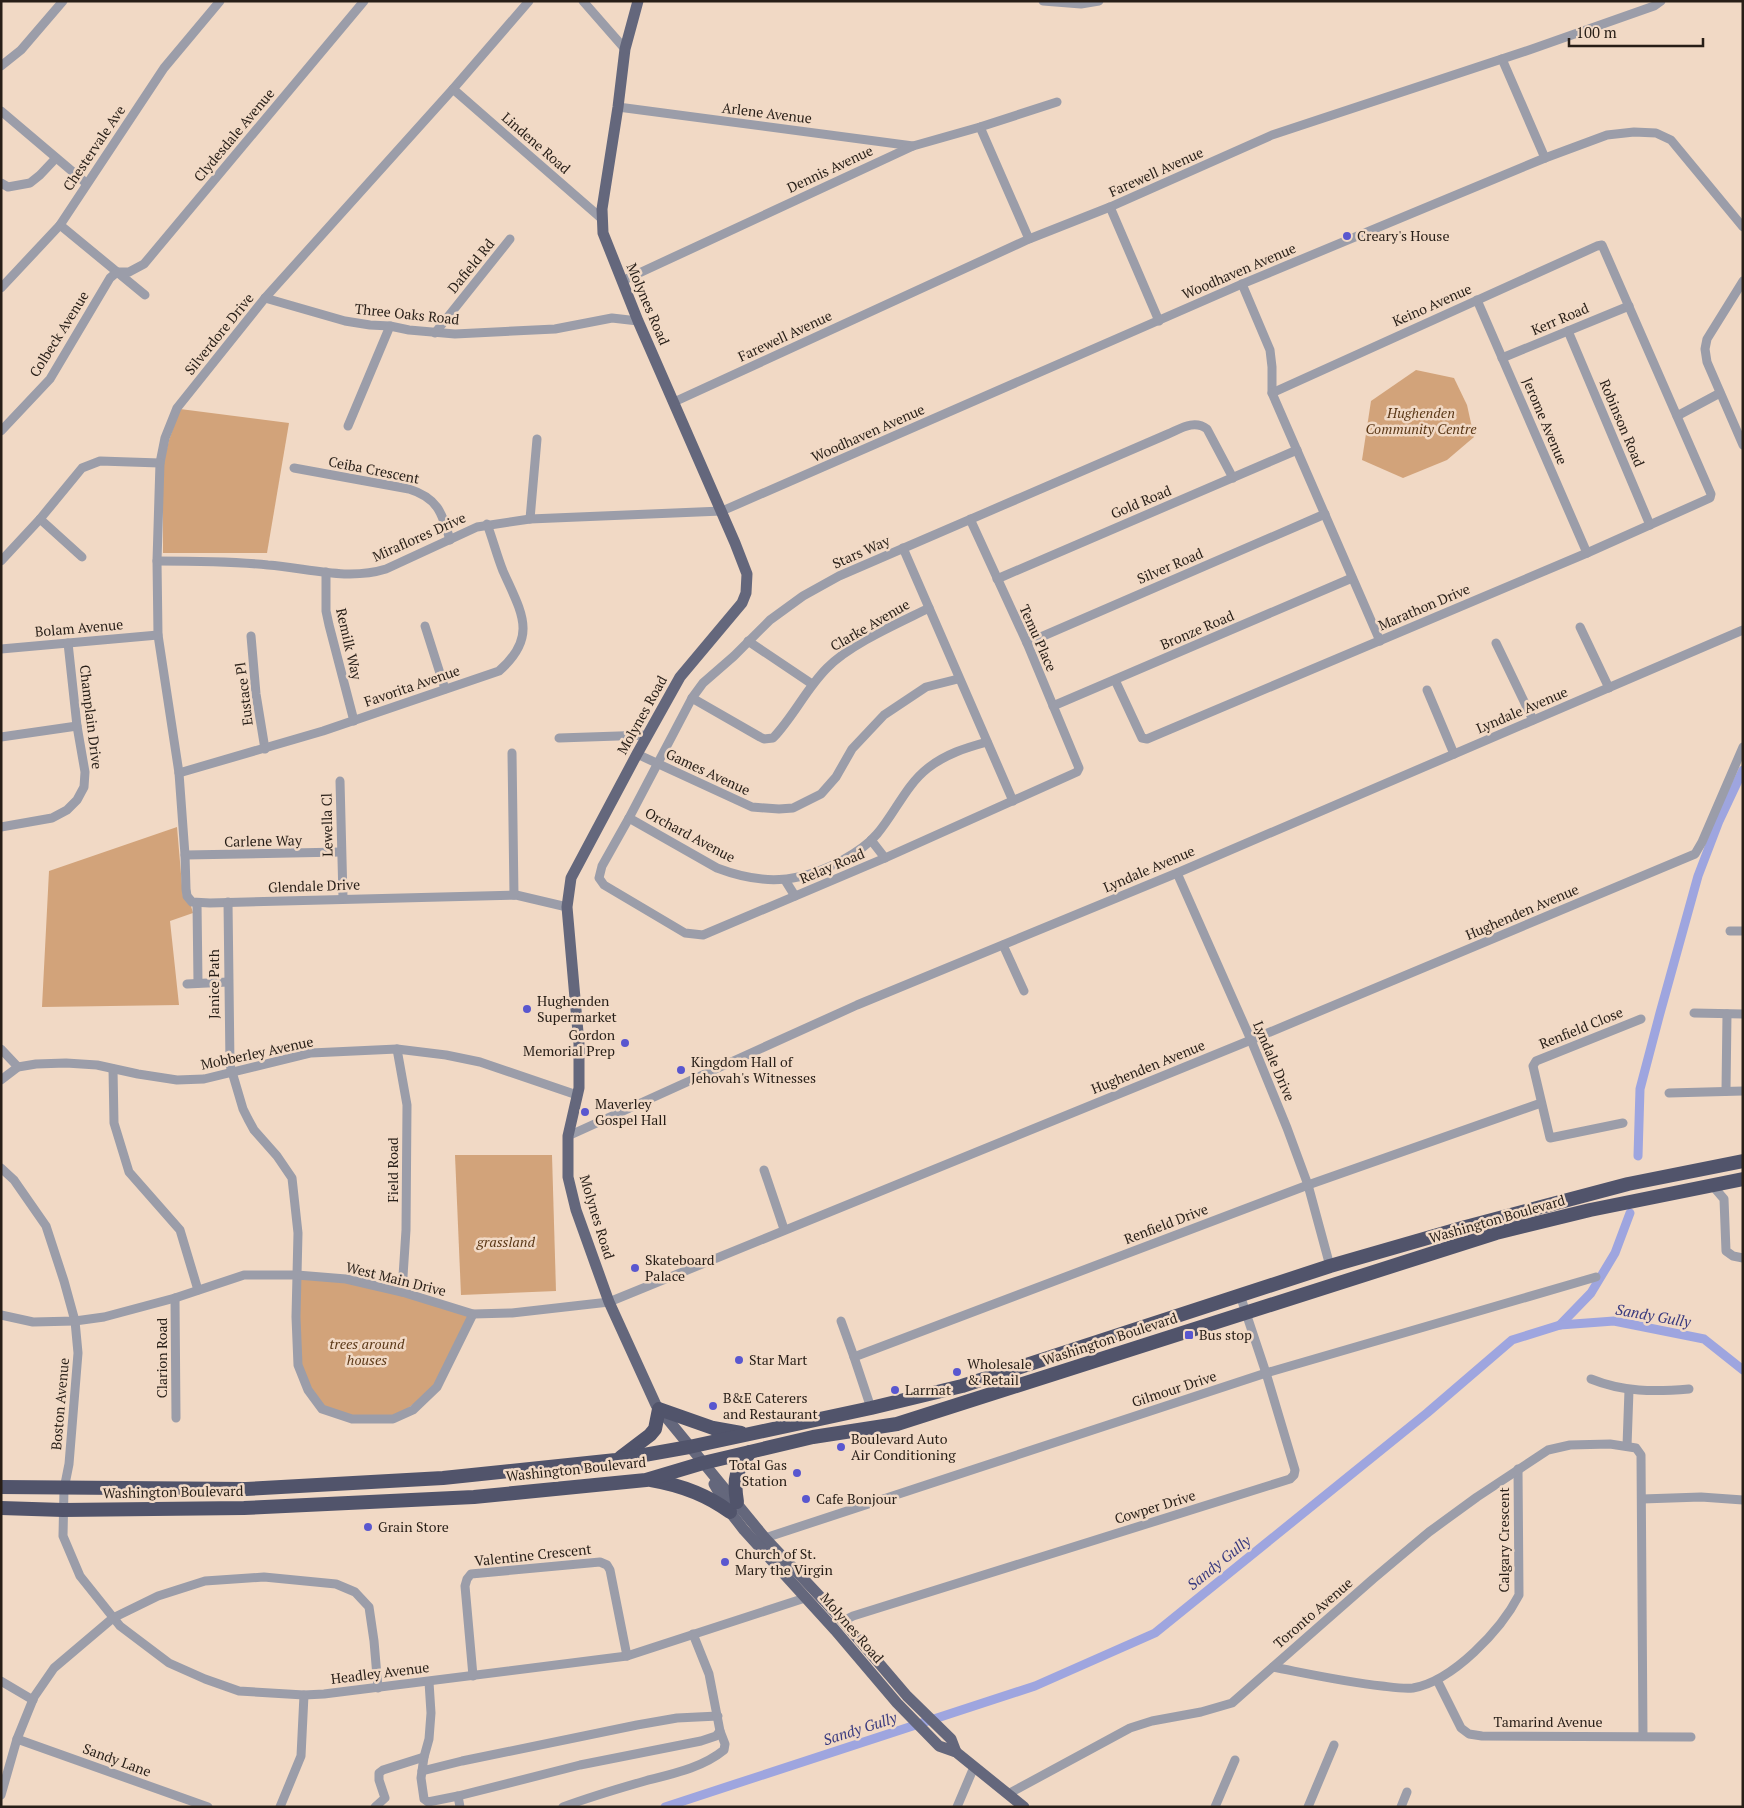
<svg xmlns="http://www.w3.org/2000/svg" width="1744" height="1808" font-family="'PT Serif',serif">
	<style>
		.green { fill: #d2a37a }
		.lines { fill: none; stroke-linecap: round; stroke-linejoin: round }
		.canal { stroke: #9ea5df; stroke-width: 9 }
		.minor { stroke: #9b9da9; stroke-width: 9 }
		.major { stroke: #64677c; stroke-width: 11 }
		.highway { stroke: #51546b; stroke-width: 14 }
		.poi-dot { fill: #5957cf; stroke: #f1d9c5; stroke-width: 2 }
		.labels { text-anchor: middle; stroke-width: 5; stroke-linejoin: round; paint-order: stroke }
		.street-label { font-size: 14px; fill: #271e17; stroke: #f1d9c5 }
		.poi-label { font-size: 14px; fill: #271e17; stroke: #f1d9c5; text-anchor: start }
		.park-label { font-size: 14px; font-style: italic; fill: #5b3817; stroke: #f1d9c5 }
		.water-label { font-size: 15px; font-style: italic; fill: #393a7f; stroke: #f1d9c5 }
	</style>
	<rect width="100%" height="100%" fill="#f1d9c5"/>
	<g class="green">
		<polygon points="1416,370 1454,378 1467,405 1474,437 1447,460 1403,478 1362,460 1371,401"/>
		<polygon points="180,409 289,423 267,553 163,553 163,465 169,440"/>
		<polygon points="177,827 183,897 191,906 193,913 170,921 179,1005 42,1007 49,871"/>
		<polygon points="455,1155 552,1155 556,1291 461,1295"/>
		<polygon points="300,1277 346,1279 473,1314 437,1387 393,1419 352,1419 322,1409 298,1365"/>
	</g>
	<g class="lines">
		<g class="canal">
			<polyline points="1638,1156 1640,1089 1660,1013 1698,876 1719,821 1743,770"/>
			<polyline points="1560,1325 1591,1293 1615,1253 1630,1213"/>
			<polyline points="665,1807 1035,1686 1155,1633 1427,1413 1512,1340 1560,1325 1614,1321 1704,1339 1743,1370"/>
		</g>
		<g class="minor">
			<polyline points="529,1 453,89 265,298 177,408 165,438 160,463 157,561 158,635 179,773 185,855 186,889 187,896 192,902 210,903 516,895 567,907"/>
			<polyline points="583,1 625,49"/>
			<polyline points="1043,1 1081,4 1099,1"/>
			<polyline points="1502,59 1545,158"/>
			<polyline points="1,66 21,50 63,1"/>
			<polyline points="453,89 601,218"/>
			<polyline points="618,107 913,146"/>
			<polyline points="1,111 86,183"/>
			<polyline points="980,127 1029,239"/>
			<polyline points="1,183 8,187 30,183 40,175 56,158"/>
			<polyline points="1110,207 1159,321"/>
			<polyline points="60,225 145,295"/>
			<polyline points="622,281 913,146 980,127 1057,102"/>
			<polyline points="1743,281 1707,339 1705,349 1707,362 1743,445"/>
			<polyline points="1242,284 1270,350 1272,367 1272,393 1380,641"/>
			<polyline points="1,288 60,225 164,68 220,1"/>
			<polyline points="265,298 345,321 370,325 390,326 409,330 455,334 555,329 612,318 638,321"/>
			<polyline points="1477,300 1587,553"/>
			<polyline points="1568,331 1650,525"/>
			<polyline points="435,333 510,239"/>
			<polyline points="1502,358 1629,306"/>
			<polyline points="674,402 1029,239 1110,207 1272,135 1532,49 1654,6 1661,1"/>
			<polyline points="1677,416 1720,393"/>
			<polyline points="348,426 390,326"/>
			<polyline points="1,431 50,379 110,278 117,272 129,272 144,264 364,1"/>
			<path d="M 294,468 L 409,489 C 438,498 442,513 450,540"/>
			<polyline points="40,519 82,557"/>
			<polyline points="530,519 537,439"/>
			<path d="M 970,519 L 1027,643 L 1079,768 L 1077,772 L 885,858 L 703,935 L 685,933 L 604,885 L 599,878 L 602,866 L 629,818 L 692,698 L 703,683 L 734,656 L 770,620 L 803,596 L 839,576 L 1168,434 C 1180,429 1194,419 1207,429 L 1233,478"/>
			<polyline points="903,548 1013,801"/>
			<polyline points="1,561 40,519 82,468 100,461 160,463"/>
			<path d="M 157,561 C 194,561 231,561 268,565 C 308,568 347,581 386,569 L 477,527 L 530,519 L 722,511 L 1242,284 L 1545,158 L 1607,135 L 1634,132 L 1656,133 L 1671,140 L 1743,227"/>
			<polyline points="326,572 326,611 329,625 354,721"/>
			<polyline points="997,579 1297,450"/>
			<polyline points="425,626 445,689"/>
			<polyline points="1580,627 1609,688"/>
			<polyline points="251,636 256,694 265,749"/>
			<polyline points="748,641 812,684"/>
			<polyline points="1027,643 1325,514"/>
			<polyline points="1496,643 1533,720"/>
			<polyline points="1,649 158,635"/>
			<polyline points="1115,680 1142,738 1147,739 1587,553 1710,498 1711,494 1602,245 1597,246 1272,393"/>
			<polyline points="1427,690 1454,754"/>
			<path d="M 692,698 L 760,737 L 764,739 L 773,738 C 794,716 806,689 827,668 C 850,644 899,623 929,608"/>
			<polyline points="1053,706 1352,578"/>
			<polyline points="1,737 77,726"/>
			<polyline points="559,738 648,735"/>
			<polyline points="512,753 514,895"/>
			<polyline points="637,754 752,807 779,809 793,808 821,794 836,777 852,749 884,715 926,687 958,679"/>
			<path d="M 179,773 L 323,731 L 499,671 C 539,636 521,612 503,571 C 497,556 493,540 487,524"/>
			<polyline points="340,781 343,898"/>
			<path d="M 629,818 L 717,868 C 762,885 797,884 841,861 C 854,854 867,846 877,834 C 895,813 906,785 928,768 C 946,754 965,748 987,742"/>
			<polyline points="1,827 52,818 67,810 77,800 84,787 85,772 77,726 68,643"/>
			<polyline points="871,840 885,858"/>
			<polyline points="185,855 341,852"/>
			<polyline points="1177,873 1251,1040 1287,1128 1308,1185 1330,1266"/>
			<polyline points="785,880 795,896"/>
			<polyline points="228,902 230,1065 243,1109 248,1119 254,1130 277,1156 292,1178 298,1233 296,1317 298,1365 308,1390 322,1409 352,1419 393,1419 413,1410 437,1387 473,1314"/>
			<polyline points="197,903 198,983"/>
			<polyline points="1730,931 1743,931"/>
			<polyline points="1003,945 1024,991"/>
			<polyline points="187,984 228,982"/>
			<polyline points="1694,1013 1743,1014"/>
			<polyline points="1,1049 18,1067"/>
			<polyline points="397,1049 407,1105 406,1230 402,1292"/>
			<polyline points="113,1069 114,1123 129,1172 180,1230 198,1290"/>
			<polyline points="1,1080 18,1067 36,1064 66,1063 97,1065 138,1074 177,1080 204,1079 311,1053 397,1049 446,1055 480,1062 577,1095"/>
			<polyline points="1726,1091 1727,1014"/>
			<polyline points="1669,1093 1743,1091"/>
			<polyline points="1623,1123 1550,1138 1533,1066 1536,1061 1641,1019"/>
			<polyline points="568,1136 857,1005 1177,873 1743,630"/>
			<polyline points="1,1168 14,1180 46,1226 64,1281 75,1321 78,1353 69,1464 64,1489 63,1536 80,1576 120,1626 169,1663 205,1679 239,1691 304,1695 324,1694 627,1656 805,1598"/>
			<polyline points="764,1170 784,1229"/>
			<polyline points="1712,1185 1724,1199 1726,1251 1733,1256 1743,1258"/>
			<polyline points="175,1298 176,1418"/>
			<polyline points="1,1315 33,1322 75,1321 104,1317 175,1298 244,1275 297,1275 346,1279 402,1292 473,1314 512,1313 609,1302 1251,1040 1695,854 1702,842 1743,747"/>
			<polyline points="841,1321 854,1357"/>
			<path d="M 1591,1379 C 1623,1392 1654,1392 1689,1389"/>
			<polyline points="871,1408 854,1357 1308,1185 1541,1103"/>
			<polyline points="1627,1446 1629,1390"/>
			<polyline points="1642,1499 1701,1497 1743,1500"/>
			<polyline points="765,1538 1266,1373 1596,1277"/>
			<polyline points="843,1621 853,1616 1290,1479 1294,1475 1295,1470 1266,1373 1240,1295"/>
			<path d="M 1273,1667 C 1309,1674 1345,1682 1382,1686 C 1391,1687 1403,1689 1413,1688 C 1453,1681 1501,1630 1519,1595 L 1518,1469"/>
			<polyline points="473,1676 465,1586 467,1579 471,1574 600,1562 607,1565 610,1570 627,1656"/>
			<polyline points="1437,1680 1461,1728 1469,1734 1482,1736 1691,1737"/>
			<polyline points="1,1681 33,1700"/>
			<polyline points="429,1682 431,1713 429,1739 424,1757 421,1778 424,1799 428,1802 458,1796 580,1765 701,1741 716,1736 720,1731"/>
			<polyline points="17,1739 208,1807"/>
			<polyline points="422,1771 462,1761 637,1725 677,1718 718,1716"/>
			<polyline points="1008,1794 1130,1728 1152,1721 1201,1712 1232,1703 1373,1579 1429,1532 1477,1497 1548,1450 1570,1445 1610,1444 1636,1448 1641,1455 1643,1736"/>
			<polyline points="1,1795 17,1739 34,1697 54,1668 113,1618 158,1596 205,1581 264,1577 336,1584 355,1592 369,1607 374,1641 378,1688"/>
			<polyline points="458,1796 460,1807"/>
			<polyline points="280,1807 301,1756 304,1695"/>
			<polyline points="375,1807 385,1798 379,1780 379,1773 383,1770 424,1757"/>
			<path d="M 563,1807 C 590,1797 617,1789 645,1781 C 672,1774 702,1768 724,1750 L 725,1744 L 720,1731 L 709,1674 L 693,1634"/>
			<polyline points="957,1807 974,1767"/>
			<polyline points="1215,1807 1235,1760"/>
			<polyline points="1308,1807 1334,1745"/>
			<polyline points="1401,1807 1407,1792"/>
		</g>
		<g class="major">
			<polyline points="638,1 625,49 618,107 602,209 603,233 638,321 735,543 747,574 746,593 742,603 680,677 637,754 571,878 567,907 579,1044 579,1088 568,1136 568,1177 576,1210 609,1302 656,1405 765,1538 843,1621 907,1696 951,1739 956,1752"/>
			<polyline points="714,1484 730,1512 744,1530 835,1630 897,1703 939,1746 956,1752 1024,1807"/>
		</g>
		<g class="highway">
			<polyline points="621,1457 650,1435 655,1429 659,1409 713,1428 741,1433"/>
			<path d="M 651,1480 C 680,1485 706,1494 730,1512"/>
			<polyline points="1,1487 246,1489 443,1478 616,1460 689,1447 871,1408 962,1386 1330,1266 1462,1228 1628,1184 1743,1161"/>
			<path d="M 737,1502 C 733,1478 736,1471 750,1452"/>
			<polyline points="1,1508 63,1510 244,1508 474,1497 646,1480 703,1463 813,1437 897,1424 1496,1233 1590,1210 1743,1179"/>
		</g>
	</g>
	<g class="poi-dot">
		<circle cx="1347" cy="236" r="5"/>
		<circle cx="527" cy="1009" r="5"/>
		<circle cx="625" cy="1043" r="5"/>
		<circle cx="681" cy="1070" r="5"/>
		<circle cx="585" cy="1112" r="5"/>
		<circle cx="635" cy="1268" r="5"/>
		<rect x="1184" y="1330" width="10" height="10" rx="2.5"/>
		<circle cx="739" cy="1360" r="5"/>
		<circle cx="957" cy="1372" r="5"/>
		<circle cx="895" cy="1390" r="5"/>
		<circle cx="713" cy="1406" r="5"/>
		<circle cx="841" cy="1447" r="5"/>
		<circle cx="797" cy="1473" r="5"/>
		<circle cx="806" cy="1499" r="5"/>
		<circle cx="368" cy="1527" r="5"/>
		<circle cx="725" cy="1562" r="5"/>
	</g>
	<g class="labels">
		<g class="street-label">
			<text transform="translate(767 113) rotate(7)" y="5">Arlene Avenue</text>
			<text transform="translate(234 135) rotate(-50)" y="5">Clydesdale Avenue</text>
			<text transform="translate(536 143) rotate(41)" y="5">Lindene Road</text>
			<text transform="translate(94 148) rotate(-56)" y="5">Chestervale Ave</text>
			<text transform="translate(830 169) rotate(-25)" y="5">Dennis Avenue</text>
			<text transform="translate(1156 172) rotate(-24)" y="5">Farewell Avenue</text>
			<text transform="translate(471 266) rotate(-51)" y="5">Dafield Rd</text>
			<text transform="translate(1239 271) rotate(-23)" y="5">Woodhaven Avenue</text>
			<text transform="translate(648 304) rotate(67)" y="5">Molynes Road</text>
			<text transform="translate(1432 305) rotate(-24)" y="5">Keino Avenue</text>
			<text transform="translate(407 314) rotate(6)" y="5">Three Oaks Road</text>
			<text transform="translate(1560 319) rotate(-23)" y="5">Kerr Road</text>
			<text transform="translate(59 334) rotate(-58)" y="5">Colbeck Avenue</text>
			<text transform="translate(219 334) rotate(-51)" y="5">Silverdore Drive</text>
			<text transform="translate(785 336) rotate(-25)" y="5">Farewell Avenue</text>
			<text transform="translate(1545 421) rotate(67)" y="5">Jerome Avenue</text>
			<text transform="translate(1622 423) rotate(67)" y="5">Robinson Road</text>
			<text transform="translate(868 433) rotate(-24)" y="5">Woodhaven Avenue</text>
			<text transform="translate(374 470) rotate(11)" y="5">Ceiba Crescent</text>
			<text transform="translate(1141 502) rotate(-23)" y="5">Gold Road</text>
			<text transform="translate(419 537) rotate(-24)" y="5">Miraflores Drive</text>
			<text transform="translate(861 552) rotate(-24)" y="5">Stars Way</text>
			<text transform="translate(1170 566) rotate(-23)" y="5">Silver Road</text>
			<text transform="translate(1424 607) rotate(-23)" y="5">Marathon Drive</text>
			<text transform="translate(870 625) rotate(-30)" y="5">Clarke Avenue</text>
			<text transform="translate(79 628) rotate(-5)" y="5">Bolam Avenue</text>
			<text transform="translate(1197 630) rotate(-23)" y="5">Bronze Road</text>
			<text transform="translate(1038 638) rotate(66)" y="5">Temu Place</text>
			<text transform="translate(349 644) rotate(77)" y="5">Remilk Way</text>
			<text transform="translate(412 686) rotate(-19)" y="5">Favorita Avenue</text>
			<text transform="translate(244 694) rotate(-97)" y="5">Eustace Pl</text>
			<text transform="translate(1522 710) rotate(-23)" y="5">Lyndale Avenue</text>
			<text transform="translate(642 715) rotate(-61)" y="5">Molynes Road</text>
			<text transform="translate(91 717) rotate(83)" y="5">Champlain Drive</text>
			<text transform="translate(708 772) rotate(25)" y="5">Games Avenue</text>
			<text transform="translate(327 825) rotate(-91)" y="5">Lewella Cl</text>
			<text transform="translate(690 835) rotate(28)" y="5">Orchard Avenue</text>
			<text transform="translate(263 841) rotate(-1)" y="5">Carlene Way</text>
			<text transform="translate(832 866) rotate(-23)" y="5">Relay Road</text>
			<text transform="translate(1149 869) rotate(-23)" y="5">Lyndale Avenue</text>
			<text transform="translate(314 886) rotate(-2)" y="5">Glendale Drive</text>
			<text transform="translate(1522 912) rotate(-23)" y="5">Hughenden Avenue</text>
			<text transform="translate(214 984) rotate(-90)" y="5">Janice Path</text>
			<text transform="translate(1581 1028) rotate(-22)" y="5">Renfield Close</text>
			<text transform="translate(257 1053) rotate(-12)" y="5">Mobberley Avenue</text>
			<text transform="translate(1274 1061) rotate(67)" y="5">Lyndale Drive</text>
			<text transform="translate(1148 1067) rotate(-22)" y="5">Hughenden Avenue</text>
			<text transform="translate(393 1170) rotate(-90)" y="5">Field Road</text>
			<text transform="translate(597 1217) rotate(73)" y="5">Molynes Road</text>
			<text transform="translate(1497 1219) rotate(-16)" y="5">Washington Boulevard</text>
			<text transform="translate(1166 1224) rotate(-21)" y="5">Renfield Drive</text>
			<text transform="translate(396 1279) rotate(14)" y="5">West Main Drive</text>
			<text transform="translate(1110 1339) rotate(-18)" y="5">Washington Boulevard</text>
			<text transform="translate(162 1358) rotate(-90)" y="5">Clarion Road</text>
			<text transform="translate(1174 1389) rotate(-18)" y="5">Gilmour Drive</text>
			<text transform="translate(60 1404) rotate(-85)" y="5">Boston Avenue</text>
			<text transform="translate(576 1469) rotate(-6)" y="5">Washington Boulevard</text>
			<text transform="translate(173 1492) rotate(-1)" y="5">Washington Boulevard</text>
			<text transform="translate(1155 1507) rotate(-17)" y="5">Cowper Drive</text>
			<text transform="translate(1504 1540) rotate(-90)" y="5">Calgary Crescent</text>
			<text transform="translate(533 1555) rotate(-6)" y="5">Valentine Crescent</text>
			<text transform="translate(1313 1613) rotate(-41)" y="5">Toronto Avenue</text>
			<text transform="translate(852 1628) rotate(49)" y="5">Molynes Road</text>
			<text transform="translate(380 1673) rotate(-7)" y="5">Headley Avenue</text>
			<text x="1548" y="1727">Tamarind Avenue</text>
			<text transform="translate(117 1760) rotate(20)" y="5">Sandy Lane</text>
		</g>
		<g class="poi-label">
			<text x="1357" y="241">Creary's House</text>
			<text x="537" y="1006">Hughenden<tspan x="537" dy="16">Supermarket</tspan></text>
			<text x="615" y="1040" text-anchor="end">Gordon<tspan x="615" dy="16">Memorial Prep</tspan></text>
			<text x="691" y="1067">Kingdom Hall of<tspan x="691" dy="16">Jehovah's Witnesses</tspan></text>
			<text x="595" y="1109">Maverley<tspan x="595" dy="16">Gospel Hall</tspan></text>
			<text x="645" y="1265">Skateboard<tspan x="645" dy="16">Palace</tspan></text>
			<text x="1199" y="1340">Bus stop</text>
			<text x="749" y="1365">Star Mart</text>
			<text x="967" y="1369">Wholesale<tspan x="967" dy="16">&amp; Retail</tspan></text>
			<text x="905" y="1395">Larrnat</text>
			<text x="723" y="1403">B&amp;E Caterers<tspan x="723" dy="16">and Restaurant</tspan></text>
			<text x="851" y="1444">Boulevard Auto<tspan x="851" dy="16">Air Conditioning</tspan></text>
			<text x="787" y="1470" text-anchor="end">Total Gas<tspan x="787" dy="16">Station</tspan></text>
			<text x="816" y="1504">Cafe Bonjour</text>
			<text x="378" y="1532">Grain Store</text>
			<text x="735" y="1559">Church of St.<tspan x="735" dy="16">Mary the Virgin</tspan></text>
		</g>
		<g class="park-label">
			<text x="1421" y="418">Hughenden<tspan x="1421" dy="16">Community Centre</tspan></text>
			<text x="506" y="1247">grassland</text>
			<text x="367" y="1349">trees around<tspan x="367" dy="16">houses</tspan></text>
		</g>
		<g class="water-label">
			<text transform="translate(1653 1316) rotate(10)" y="5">Sandy Gully</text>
			<text transform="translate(1219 1563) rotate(-39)" y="5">Sandy Gully</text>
			<text transform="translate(860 1729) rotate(-18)" y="5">Sandy Gully</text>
		</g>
	</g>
	<rect width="1744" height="1808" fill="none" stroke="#271e17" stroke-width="5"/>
	<path d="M1569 38v8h134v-8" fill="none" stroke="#271e17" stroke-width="2.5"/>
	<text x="1576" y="38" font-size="15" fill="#271e17" stroke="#f1d9c5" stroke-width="4" paint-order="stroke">100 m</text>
</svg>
